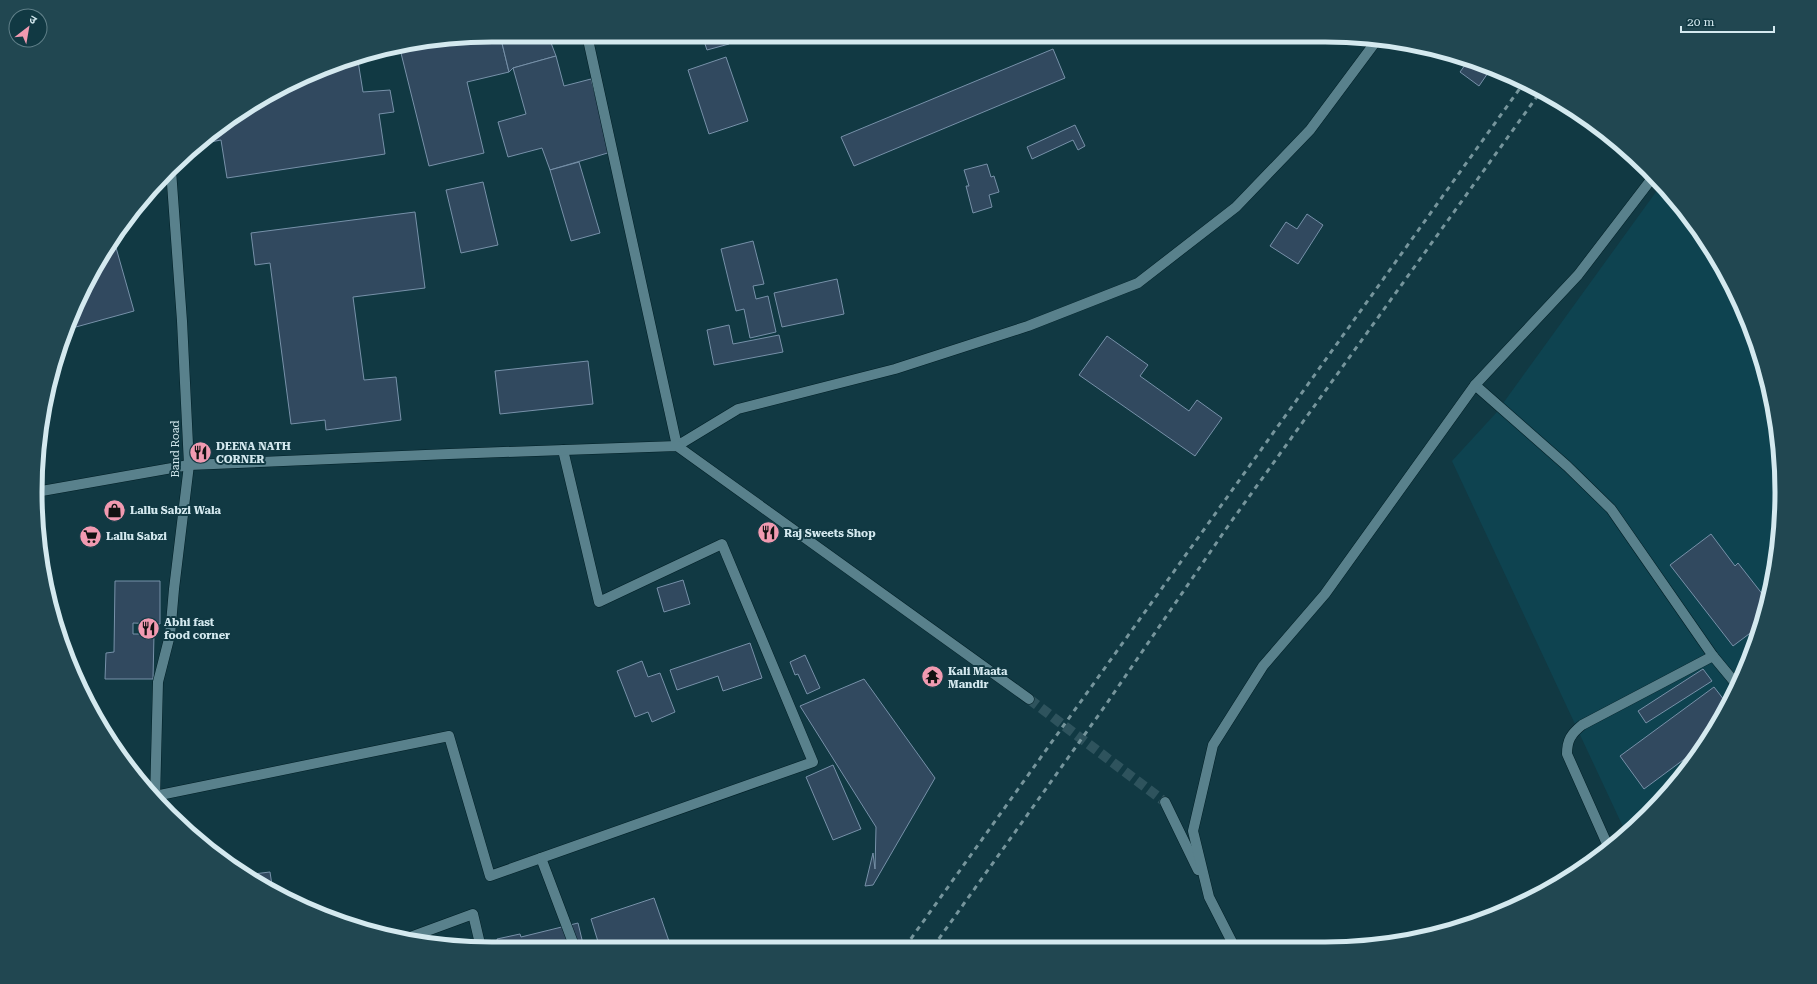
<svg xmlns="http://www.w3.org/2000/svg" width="1817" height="984" font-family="'Roboto Serif','Noto Sans Devanagari',serif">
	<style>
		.built { fill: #0e4350 }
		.building { fill: #31495f; stroke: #7791a9 }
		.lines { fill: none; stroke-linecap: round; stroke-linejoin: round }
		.tertiary-tunnel { stroke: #2e535d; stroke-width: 10; stroke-dasharray: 10 5; stroke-linecap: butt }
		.minor-casing { stroke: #011f26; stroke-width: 11 }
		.tertiary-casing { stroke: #011f26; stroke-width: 11 }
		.secondary-casing { stroke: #011f26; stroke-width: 11 }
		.minor { stroke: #59818c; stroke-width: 10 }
		.tertiary { stroke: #59818c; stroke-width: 10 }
		.secondary { stroke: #59818c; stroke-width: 10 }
		.rail { stroke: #76959c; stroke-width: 3; stroke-dasharray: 5 5; stroke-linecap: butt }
		.labels { text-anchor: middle; stroke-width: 4; stroke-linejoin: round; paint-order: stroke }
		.poi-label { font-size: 11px; font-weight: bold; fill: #d4e9ef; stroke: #113943; text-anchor: start }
		.street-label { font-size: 11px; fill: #d4e9ef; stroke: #113943 }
		.rim { fill: none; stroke: #d4e9ef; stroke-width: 5 }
	</style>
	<rect width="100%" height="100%" fill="#113943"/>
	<polygon class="built" points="1661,185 1687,214 1735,290 1766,373 1781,462 1778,551 1758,639 1721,720 1668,793 1625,831 1452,461 1496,413"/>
	<g class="building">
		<polygon points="492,35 500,35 509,72 467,82 484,153 429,166 399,45"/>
		<polygon points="500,35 548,35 556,56 513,68 509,72"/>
		<polygon points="702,35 727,35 729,44 707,50"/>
		<polygon points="743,35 774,35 774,36 744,40"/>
		<polygon points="1053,49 1065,78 854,166 841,137"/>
		<polygon points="372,52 373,59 358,61 363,92 390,90 394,112 379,114 385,154 227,178 221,140 205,143 204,138 214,130 264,96 345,59"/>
		<polygon points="556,56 564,86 591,79 611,152 550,170 542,148 508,157 498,122 526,114 513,68"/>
		<polygon points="726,57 748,121 709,134 688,70"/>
		<polygon points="1468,61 1490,70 1479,86 1460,72"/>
		<polygon points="1075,125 1085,146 1078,150 1073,140 1032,159 1027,147"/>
		<polygon points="579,162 600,233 571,241 550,170"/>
		<polygon points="987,164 991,177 994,176 999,192 989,195 992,207 973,213 966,186 969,186 964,170"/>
		<polygon points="483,182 498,245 461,253 446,190"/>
		<polygon points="415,212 425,288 353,297 364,380 396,377 401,420 326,430 325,420 291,424 270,263 255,265 251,233"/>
		<polygon points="1307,214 1323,225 1298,264 1270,246 1286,222 1297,229"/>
		<polygon points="113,237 134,311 65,330 70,317"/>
		<polygon points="753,241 764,284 753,286 756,299 768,296 776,332 750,338 744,309 736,311 721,249"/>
		<polygon points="837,279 844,314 782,327 774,293"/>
		<polygon points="729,325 733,344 779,335 783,352 714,365 707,330"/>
		<polygon points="1107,336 1148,365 1140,376 1189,411 1197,400 1222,418 1195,456 1079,375"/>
		<polygon points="588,361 593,404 500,414 495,371"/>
		<polygon points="1711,534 1735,566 1738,563 1767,600 1761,625 1733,646 1670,565"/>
		<polygon points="683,580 690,604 664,612 657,588"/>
		<polygon points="115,581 160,581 160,624 133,623 133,634 154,634 153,679 105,679 106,653 114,652"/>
		<polygon points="750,643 762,678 723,691 718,676 677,690 670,670"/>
		<polygon points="805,655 820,688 807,694 798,674 795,675 790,662"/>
		<polygon points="642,661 648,677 660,673 675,712 652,722 648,712 635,717 617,671"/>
		<polygon points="1703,669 1712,681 1646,723 1638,711"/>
		<polygon points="864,679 935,778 873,885 865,886 873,853 875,869 876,827 800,706"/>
		<polygon points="1714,687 1728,705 1721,720 1702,746 1644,789 1620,756"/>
		<polygon points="833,765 861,829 833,840 806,777"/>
		<polygon points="270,872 273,892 264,888 245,875"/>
		<polygon points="654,898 671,947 600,948 591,919"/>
		<polygon points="578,923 584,948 499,948 497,939 520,934 521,937"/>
	</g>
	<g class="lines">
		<polyline class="tertiary-tunnel" points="1029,699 1165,802"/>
		<defs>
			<g id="minor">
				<polyline points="587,35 677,446 738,409 895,369 1028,326 1138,283 1236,207 1310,130 1377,40"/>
				<polyline points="1475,385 1567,466 1611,509 1713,656 1737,685"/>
				<polyline points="36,492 189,465"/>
				<polyline points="155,796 449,736 490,876 813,762 722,544 599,602 563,450"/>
				<path d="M 1608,846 L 1567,754 C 1567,740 1571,734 1582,725 L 1713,656"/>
				<polyline points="541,858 575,948"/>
				<polyline points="405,939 473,914 481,948"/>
			</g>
			<g id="tertiary">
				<polyline points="189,465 449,454 677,446 1029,699"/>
				<polyline points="1165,802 1198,870"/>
				<polyline points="1234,946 1209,897 1193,831 1213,745 1263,666 1325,594 1475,385 1578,275 1653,177"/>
			</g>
			<polyline id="secondary" points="155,799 158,682 170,635 174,589 189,465 182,321 171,170"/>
		</defs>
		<use href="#minor" class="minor-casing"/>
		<use href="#tertiary" class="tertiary-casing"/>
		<use href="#secondary" class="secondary-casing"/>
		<use href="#minor" class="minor"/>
		<use href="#tertiary" class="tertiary"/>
		<use href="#secondary" class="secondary"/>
		<g class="rail">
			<polyline points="905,947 1523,84"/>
			<polyline points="933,947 1105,706 1228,526 1541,91"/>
		</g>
	</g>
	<defs>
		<symbol id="restaurant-disc" viewBox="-11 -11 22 22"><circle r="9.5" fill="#f19ab1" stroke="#113943"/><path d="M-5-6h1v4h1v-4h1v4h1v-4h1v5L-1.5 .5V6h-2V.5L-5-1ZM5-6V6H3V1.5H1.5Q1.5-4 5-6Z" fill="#111"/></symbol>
		<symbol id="shop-disc" viewBox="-11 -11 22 22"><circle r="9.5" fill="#f19ab1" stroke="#113943"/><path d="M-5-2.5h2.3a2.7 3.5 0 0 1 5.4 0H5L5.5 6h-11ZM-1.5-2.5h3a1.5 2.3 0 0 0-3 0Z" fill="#111"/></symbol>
		<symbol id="supermarket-disc" viewBox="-11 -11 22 22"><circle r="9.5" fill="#f19ab1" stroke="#113943"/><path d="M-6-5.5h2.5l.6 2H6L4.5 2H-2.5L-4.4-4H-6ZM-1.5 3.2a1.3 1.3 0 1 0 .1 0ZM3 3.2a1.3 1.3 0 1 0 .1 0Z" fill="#111"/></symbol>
		<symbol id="temple-disc" viewBox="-11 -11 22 22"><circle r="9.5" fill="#f19ab1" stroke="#113943"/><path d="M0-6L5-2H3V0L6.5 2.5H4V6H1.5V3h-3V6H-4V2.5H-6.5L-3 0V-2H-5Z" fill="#111"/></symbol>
	</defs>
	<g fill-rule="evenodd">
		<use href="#restaurant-disc" x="188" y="440" width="25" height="25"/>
		<use href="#shop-disc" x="102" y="498" width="25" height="25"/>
		<use href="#restaurant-disc" x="756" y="520" width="25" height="25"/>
		<use href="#supermarket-disc" x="78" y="524" width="25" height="25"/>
		<use href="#restaurant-disc" x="136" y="616" width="25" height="25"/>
		<use href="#temple-disc" x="920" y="664" width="25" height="25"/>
	</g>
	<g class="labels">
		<g class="poi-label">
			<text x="216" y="450">DEENA NATH<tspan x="216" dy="13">CORNER</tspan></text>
			<text x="130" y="514">Lallu Sabzi Wala</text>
			<text x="784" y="537">Raj Sweets Shop</text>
			<text x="106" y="540">Lallu Sabzi</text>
			<text x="164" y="626">Abhi fast<tspan x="164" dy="13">food corner</tspan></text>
			<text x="948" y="675">Kali Maata<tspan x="948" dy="13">Mandir</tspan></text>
		</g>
		<g class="street-label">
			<text transform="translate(175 449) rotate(-90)" y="4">Band Road</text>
		</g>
	</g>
	<path d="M0 0H1817V984H0ZM492 42H1325A450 450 0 0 1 1775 492V492A450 450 0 0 1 1325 942H492A450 450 0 0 1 42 492V492A450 450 0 0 1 492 42Z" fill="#214751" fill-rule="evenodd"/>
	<path class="rim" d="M492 42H1325A450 450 0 0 1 1775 492V492A450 450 0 0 1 1325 942H492A450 450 0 0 1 42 492V492A450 450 0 0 1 492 42Z"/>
	<g transform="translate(28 28) rotate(31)"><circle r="19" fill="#113943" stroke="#5f7f88"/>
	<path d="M0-3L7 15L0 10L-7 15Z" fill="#f19ab1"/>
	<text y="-6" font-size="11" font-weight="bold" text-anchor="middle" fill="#d4e9ef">उ</text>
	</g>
	<path d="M1681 26v6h93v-6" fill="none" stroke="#d4e9ef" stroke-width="2"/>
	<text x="1687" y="26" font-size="12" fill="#d4e9ef" stroke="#113943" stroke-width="3" paint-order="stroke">20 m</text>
</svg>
